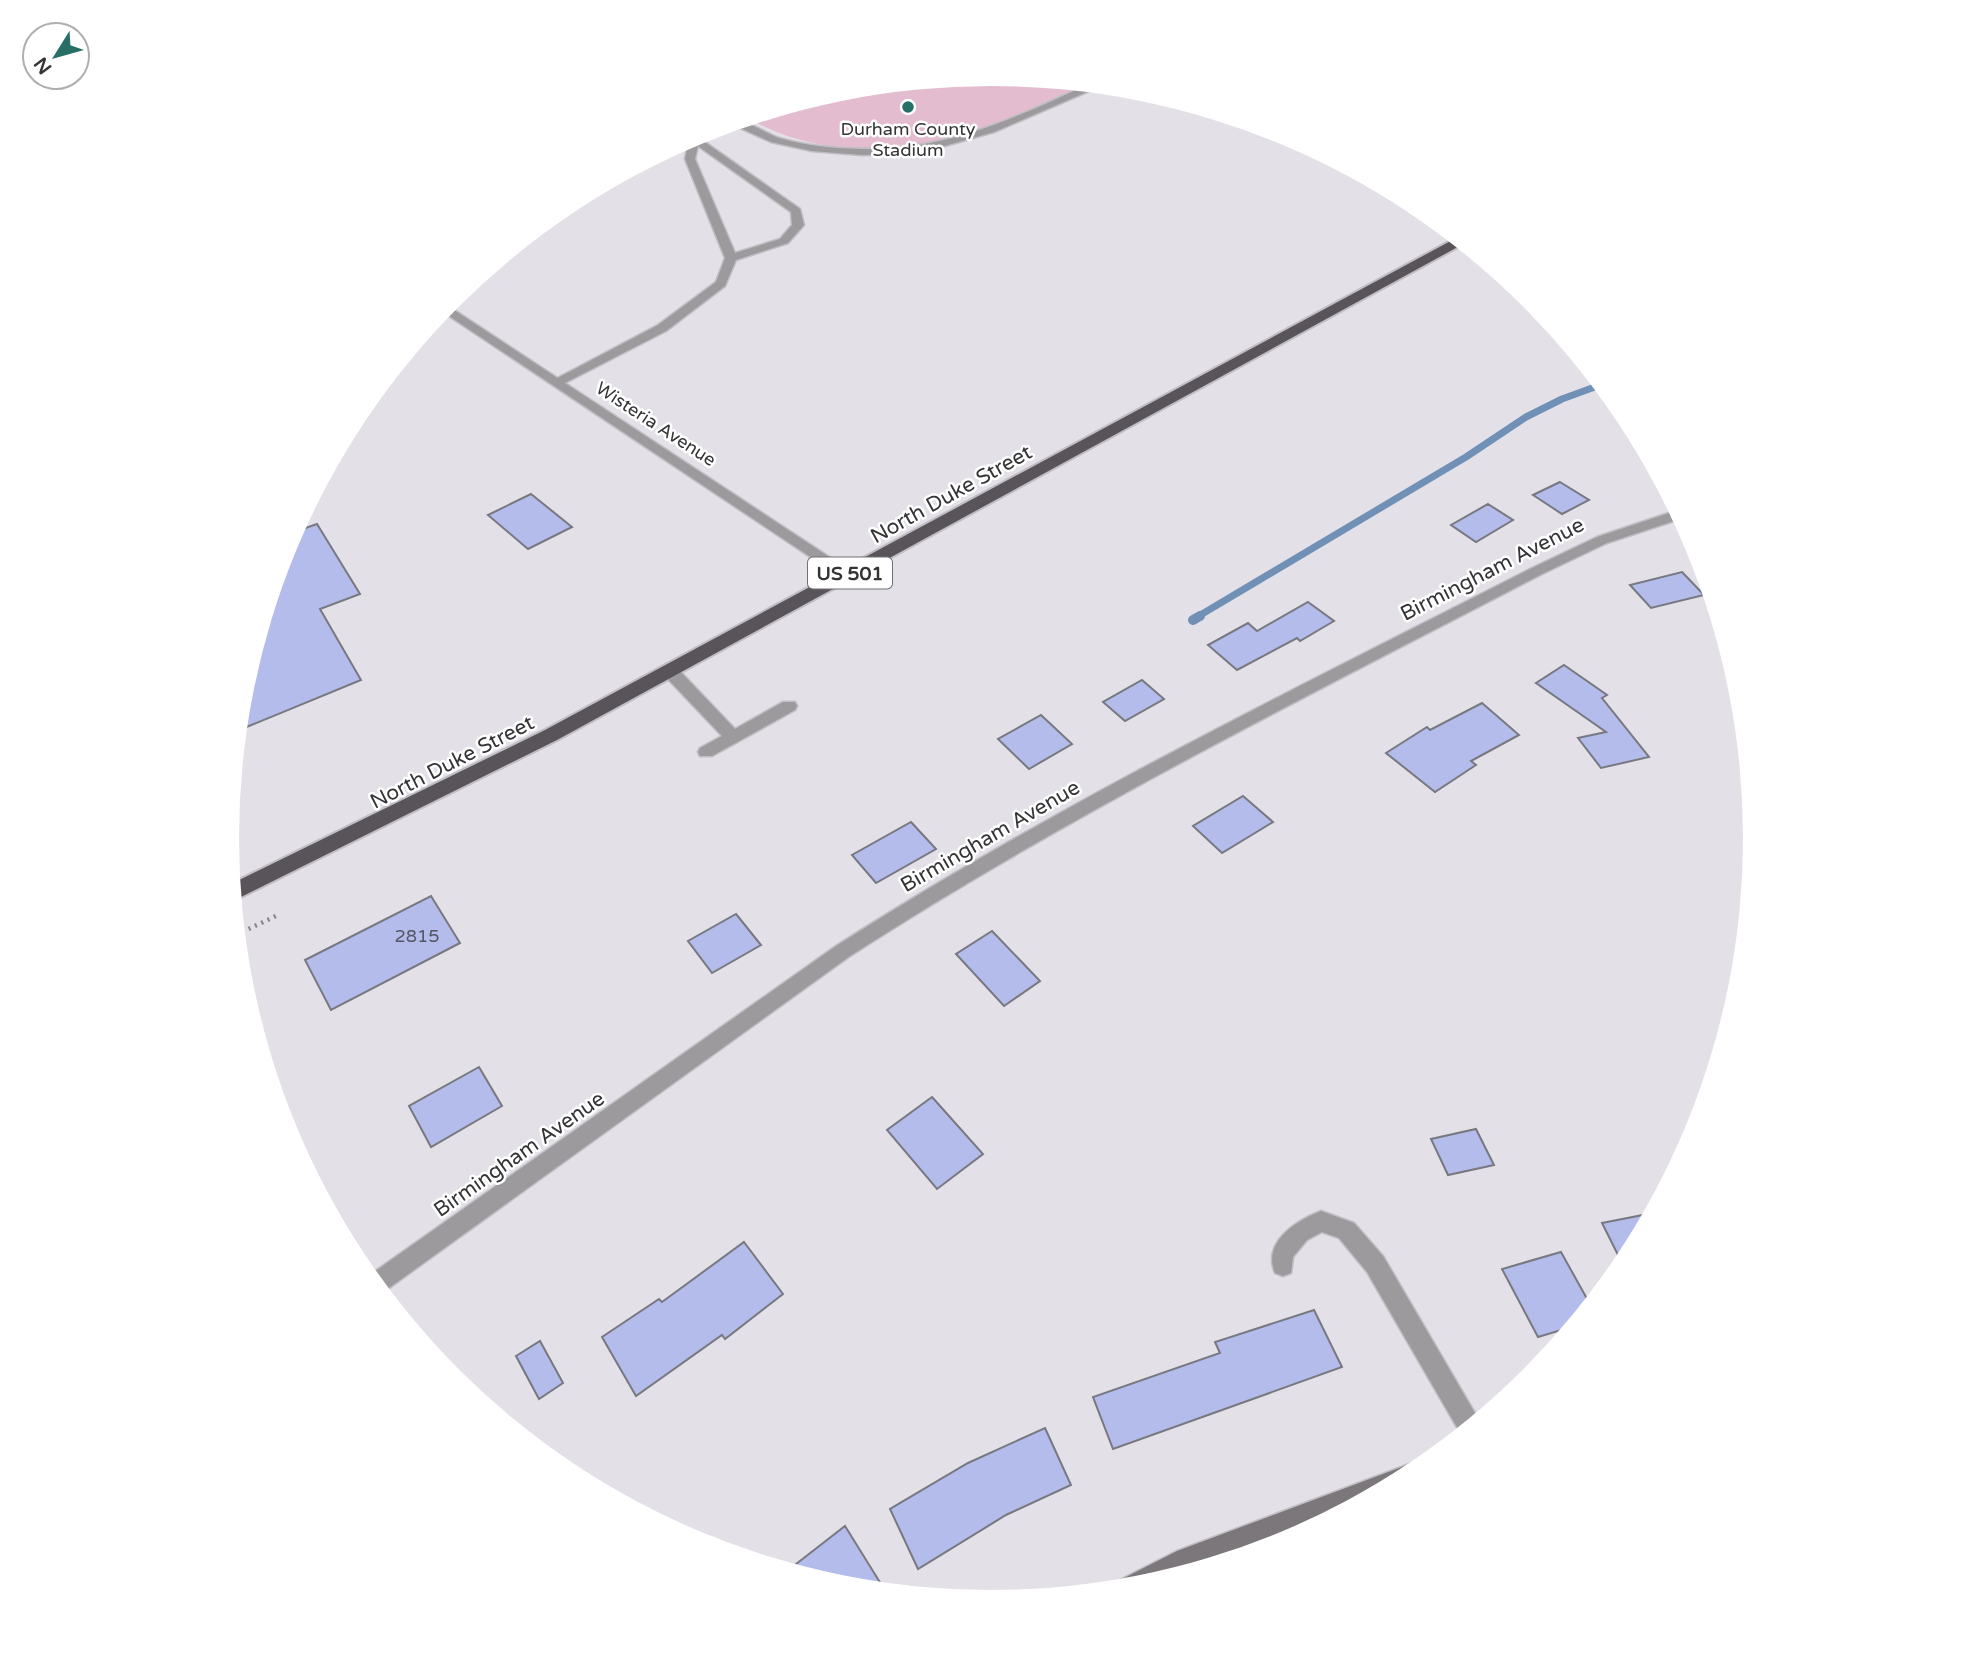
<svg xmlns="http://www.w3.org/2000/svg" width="1982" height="1676" font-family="'Varela Round',sans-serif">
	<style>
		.green { fill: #e3bccf }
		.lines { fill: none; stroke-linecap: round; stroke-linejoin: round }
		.stream-far1 { stroke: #7190b6; stroke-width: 7 }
		.stream { stroke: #7190b6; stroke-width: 10 }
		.building { fill: #b4bceb; stroke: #777880; stroke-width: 2 }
		.service-casing { stroke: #c0bdc4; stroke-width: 3 }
		.minor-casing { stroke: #c0bdc4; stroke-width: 3 }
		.secondary-casing { stroke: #c0bdc4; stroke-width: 3 }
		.trunk-casing { stroke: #c0bdc4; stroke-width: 4 }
		.path { stroke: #88868c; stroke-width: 4.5; stroke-dasharray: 2 5; stroke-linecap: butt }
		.service { fill: #9c9a9c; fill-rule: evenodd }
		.minor { fill: #9c9a9c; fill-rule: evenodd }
		.secondary { fill: #7b777b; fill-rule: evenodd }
		.trunk { fill: #595459; fill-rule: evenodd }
		.poi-dot { fill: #287067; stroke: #fff; stroke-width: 2.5 }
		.labels { text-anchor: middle; stroke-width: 5; stroke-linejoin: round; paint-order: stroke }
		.far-poi-label { font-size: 18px; fill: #343336; stroke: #fff }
		.far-street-label { font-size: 18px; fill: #343336; stroke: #fff }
		.number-label { font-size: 18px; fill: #545563 }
		.shield { fill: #fff; stroke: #717072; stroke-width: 2 }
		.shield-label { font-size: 19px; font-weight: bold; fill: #343336 }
		.street-label { font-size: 21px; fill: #343336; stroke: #fff }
	</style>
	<rect width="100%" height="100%" fill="#e3e0e8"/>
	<path class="green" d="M 991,74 L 1076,82 L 1077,87 L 1062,96 C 1025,111 987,131 947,140 C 879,156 807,153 746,117 L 842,88 Z"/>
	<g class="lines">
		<polyline class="stream-far1" points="1197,617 1466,457 1526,417 1562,399 1603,384"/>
		<polyline class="stream" points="1193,620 1200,616"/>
	</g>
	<g class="building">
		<polygon points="1560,482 1589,500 1562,514 1533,495"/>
		<polygon points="531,494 572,527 528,549 488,515"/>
		<polygon points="1488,504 1513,520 1476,542 1451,525"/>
		<polygon points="317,524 360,594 320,609 361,680 237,731 241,688 285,545 291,533"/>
		<polygon points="1682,572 1704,595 1651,608 1630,585"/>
		<polygon points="1308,602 1334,621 1300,641 1297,638 1237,670 1208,645 1248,623 1257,631"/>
		<polygon points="1564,665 1607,695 1602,698 1649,757 1601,768 1578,738 1606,732 1536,683"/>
		<polygon points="1142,680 1164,699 1125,721 1103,702"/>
		<polygon points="1482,703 1519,735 1471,761 1476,765 1435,792 1386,753 1427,727 1430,730"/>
		<polygon points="1041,715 1072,744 1029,769 998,739"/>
		<polygon points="1243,796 1273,822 1222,853 1193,826"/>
		<polygon points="911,822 936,849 876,883 852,855"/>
		<polygon points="431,896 460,943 331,1010 305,960"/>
		<polygon points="736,914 761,945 712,973 688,941"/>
		<polygon points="992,931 1040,981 1004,1006 956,954"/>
		<polygon points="479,1067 502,1106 431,1147 409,1106"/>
		<polygon points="932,1097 983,1154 937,1189 887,1130"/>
		<polygon points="1476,1129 1494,1165 1448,1175 1431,1139"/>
		<polygon points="1653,1213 1626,1263 1624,1267 1602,1223"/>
		<polygon points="744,1242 783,1294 725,1339 722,1335 636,1396 602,1337 659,1299 662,1302"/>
		<polygon points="1561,1252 1591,1306 1575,1326 1538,1337 1502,1269"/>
		<polygon points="1314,1310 1342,1367 1113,1449 1093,1397 1220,1353 1215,1342"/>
		<polygon points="540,1341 563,1383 539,1399 516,1356"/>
		<polygon points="1045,1428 1071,1485 1006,1515 918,1569 890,1509 968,1463"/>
		<polygon points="845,1526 886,1592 841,1588 787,1571"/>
	</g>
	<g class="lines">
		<defs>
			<g id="service">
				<path d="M 1091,83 L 1103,85 L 994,132 L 934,149 L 905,154 L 862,155 L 812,151 L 771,142 L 740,128 L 727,129 L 702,140 L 800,209 L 804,225 L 788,243 L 736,260 L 725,286 L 666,331 L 561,385 L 556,386 L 550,382 L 658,325 L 716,282 L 725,258 L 685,159 L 689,140 L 685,139 C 699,132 719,123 735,122 C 751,121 764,133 779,138 C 809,147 843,149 874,149 C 952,148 1022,115 1091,83 ZM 698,146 L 791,212 L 792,225 L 780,239 L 735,253 L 695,159 Z"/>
				<polygon points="315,489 320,493 316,499 309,500"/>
				<polygon points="670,665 676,667 735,729 783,702 795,702 797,706 795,710 712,756 700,756 698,752 700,748 722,736 664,675 662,671"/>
				<path d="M 1321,1211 L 1354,1223 L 1383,1256 L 1479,1420 L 1462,1436 L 1367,1272 L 1339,1238 L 1322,1232 L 1307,1240 L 1293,1257 L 1291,1273 L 1283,1276 L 1275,1273 C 1262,1242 1296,1221 1321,1211 Z"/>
			</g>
			<g id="minor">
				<polygon points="445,304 852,572 854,575 852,578 842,578 440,310"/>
				<path d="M 1678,510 L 1683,518 L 1607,543 L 1542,574 C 1308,696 1071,813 850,956 L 382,1293 L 367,1277 L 836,946 C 1059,803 1297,688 1532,568 L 1597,537 Z"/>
			</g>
			<polygon id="secondary" points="1415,1462 1424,1467 1339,1514 1177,1577 1140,1588 1117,1590 1120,1580 1177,1551"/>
			<polygon id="trunk" points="1458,237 1465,243 557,740 233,901 231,884 545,730"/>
		</defs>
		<use href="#service" class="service-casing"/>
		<use href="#minor" class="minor-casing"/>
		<use href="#secondary" class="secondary-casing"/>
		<use href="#trunk" class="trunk-casing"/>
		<polyline class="path" points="236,935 280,914"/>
		<use href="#service" class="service"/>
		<use href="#minor" class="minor"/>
		<use href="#secondary" class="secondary"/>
		<use href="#trunk" class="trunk"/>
	</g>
	<circle class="poi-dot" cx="908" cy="107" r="7"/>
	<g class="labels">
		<g class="far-poi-label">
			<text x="908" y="135">Durham County<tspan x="908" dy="21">Stadium</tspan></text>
		</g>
		<g class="far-street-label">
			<text transform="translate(656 424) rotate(33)" y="6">Wisteria Avenue</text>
		</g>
		<g class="number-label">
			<text x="417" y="942">2815</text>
		</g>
		<rect class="shield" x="808" y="557.5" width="84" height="31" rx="5"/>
		<g class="shield-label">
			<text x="850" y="580">US 501</text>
		</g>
		<g class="street-label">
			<text transform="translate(951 494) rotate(-29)" y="7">North Duke Street</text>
			<text transform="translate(1492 569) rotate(-27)" y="7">Birmingham Avenue</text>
			<text transform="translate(452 762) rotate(-27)" y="7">North Duke Street</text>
			<text transform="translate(990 836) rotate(-30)" y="7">Birmingham Avenue</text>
			<text transform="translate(519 1154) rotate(-35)" y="7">Birmingham Avenue</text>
		</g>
	</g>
	<path d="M0 0H1982V1676H0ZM239 838a752 752 0 1 1 1504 0a752 752 0 1 1-1504 0Z" fill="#fff" fill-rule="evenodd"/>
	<g transform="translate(56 56) rotate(233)"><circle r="33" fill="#ffffff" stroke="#aeadaf" stroke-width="2"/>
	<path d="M0-5L12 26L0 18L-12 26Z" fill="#287067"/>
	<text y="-10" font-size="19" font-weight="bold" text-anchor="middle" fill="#343336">N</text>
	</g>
</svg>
